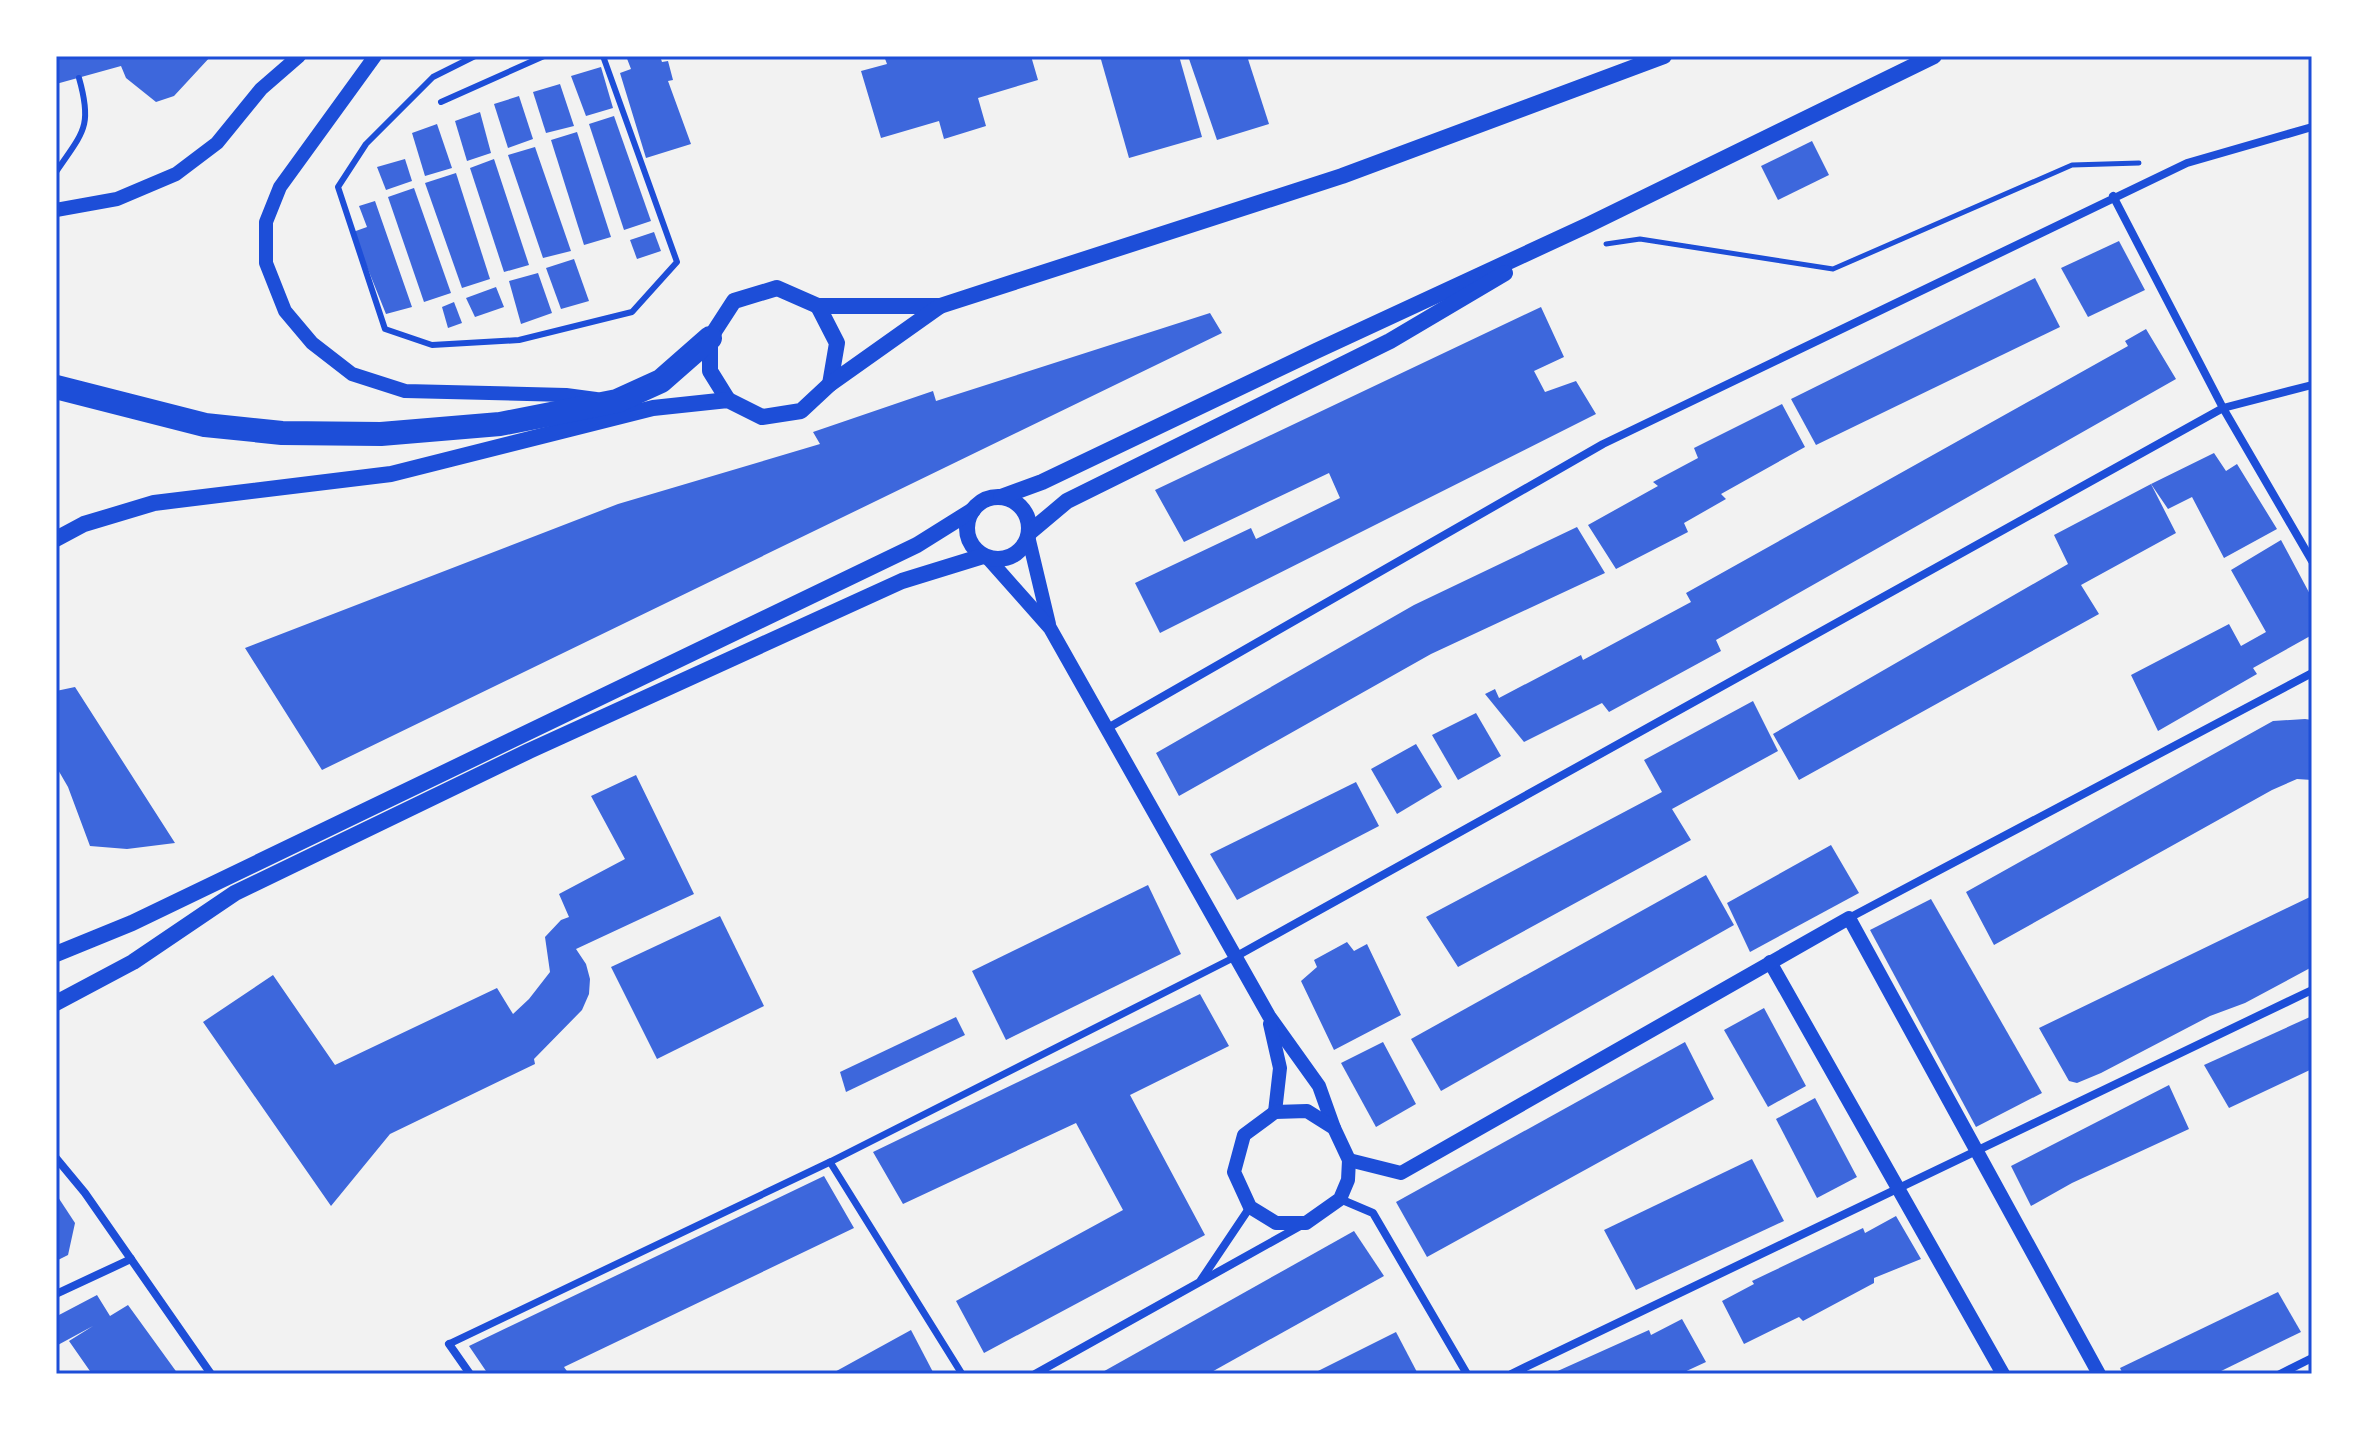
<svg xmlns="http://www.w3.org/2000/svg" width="2368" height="1430" font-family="'Times New Roman',serif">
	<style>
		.building { fill: #3d67dc }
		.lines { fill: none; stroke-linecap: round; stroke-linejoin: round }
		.path { stroke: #1d4ed8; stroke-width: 5 }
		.service { stroke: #1d4ed8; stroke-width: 6 }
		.pedestrian { stroke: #1d4ed8; stroke-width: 7 }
		.minor { stroke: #1d4ed8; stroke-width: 8 }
		.tertiary { stroke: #1d4ed8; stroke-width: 14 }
		.secondary { stroke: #1d4ed8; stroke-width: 16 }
		.motorway { stroke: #1d4ed8; stroke-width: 24 }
		.neatline { fill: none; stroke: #1d4ed8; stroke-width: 3 }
	</style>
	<rect width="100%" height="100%" fill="#f2f2f2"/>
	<g class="building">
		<polygon points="56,56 211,56 174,96 156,102 126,78 121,66 56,84"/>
		<polygon points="626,56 660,56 662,62 668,61 673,80 668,81 691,144 646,158 620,73 631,69"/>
		<polygon points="884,56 1031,56 1038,80 978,98 986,126 944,139 939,121 881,138 861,71 887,64"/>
		<polygon points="1100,56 1179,56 1202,137 1129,158"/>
		<polygon points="1188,56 1247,56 1269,124 1217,140"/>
		<polygon points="601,67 613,108 586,116 571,76"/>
		<polygon points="560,84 574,126 546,133 533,92"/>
		<polygon points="519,96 533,139 508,148 494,104"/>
		<polygon points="480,112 491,153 467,161 455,121"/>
		<polygon points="614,116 651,221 624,230 589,124"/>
		<polygon points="437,124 452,168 425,176 412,133"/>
		<polygon points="577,132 611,237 584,245 551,140"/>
		<polygon points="1812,141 1829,175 1778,200 1761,166"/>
		<polygon points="535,147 571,251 543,258 508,155"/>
		<polygon points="405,159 412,181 386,190 377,167"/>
		<polygon points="494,159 529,265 504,272 470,168"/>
		<polygon points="456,173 490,279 462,288 425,183"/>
		<polygon points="414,188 451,293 424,302 388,197"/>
		<polygon points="375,201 412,307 386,314 353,232 367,227 359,206"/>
		<polygon points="654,232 661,251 637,259 630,240"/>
		<polygon points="2119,241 2145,290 2088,317 2061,268"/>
		<polygon points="574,259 589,301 561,309 546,268"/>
		<polygon points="538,273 552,313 521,324 509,281"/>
		<polygon points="2035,278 2060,327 1816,445 1791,399"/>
		<polygon points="496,287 504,307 475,317 466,298"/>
		<polygon points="454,302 462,323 448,328 442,307"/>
		<polygon points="1541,307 1564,357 1534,371 1545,392 1576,381 1596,414 1160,633 1135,583 1251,528 1256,539 1340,498 1329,473 1184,542 1155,490"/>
		<polygon points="1210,313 1222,333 322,770 245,648 618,504 820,444 813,432 933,391 936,401"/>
		<polygon points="2146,329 2176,379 1716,640 1721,651 1609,712 1602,703 1524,742 1485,694 1495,689 1499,698 1581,655 1583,660 1691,602 1686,593 2128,346 2125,341"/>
		<polygon points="1782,404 1805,447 1721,494 1726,499 1684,523 1688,532 1616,569 1588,525 1658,486 1653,482 1698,458 1694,448"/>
		<polygon points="2214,453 2226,471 2237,464 2277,529 2224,558 2192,497 2168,509 2151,484"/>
		<polygon points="2151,484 2176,533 2081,585 2099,614 1799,780 1773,734 2068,564 2054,535"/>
		<polygon points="1577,527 1605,573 1431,654 1179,796 1156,753 1414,605"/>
		<polygon points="2281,540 2312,598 2312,635 2253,668 2257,674 2158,731 2131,675 2229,624 2241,646 2266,632 2231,570"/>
		<polygon points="75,687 175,843 127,849 90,846 68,787 57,768 56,691"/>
		<polygon points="1753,701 1778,751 1672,809 1691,840 1458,967 1426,917 1662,792 1644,760"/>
		<polygon points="1476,713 1501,756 1458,780 1432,735"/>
		<polygon points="2305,719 2312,720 2312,780 2297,779 2272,790 1994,945 1966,892 2273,721"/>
		<polygon points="1416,744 1442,787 1397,814 1371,769"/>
		<polygon points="636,775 694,894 576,949 586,964 590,979 589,994 582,1010 534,1059 535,1064 390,1134 331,1206 203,1022 273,975 335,1065 497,988 513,1014 529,999 550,972 545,937 561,920 569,917 559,894 625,859 591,796"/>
		<polygon points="1356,782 1379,826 1237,900 1210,854"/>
		<polygon points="1831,845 1859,893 1750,952 1727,903"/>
		<polygon points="1706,875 1734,925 1441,1091 1411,1039"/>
		<polygon points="1148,885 1181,954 1006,1040 972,971"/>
		<polygon points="2312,896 2312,967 2245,1003 2210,1016 2101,1073 2077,1083 2069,1081 2039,1028"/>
		<polygon points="1931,899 2042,1093 1976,1127 1870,930"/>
		<polygon points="720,916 764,1006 657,1059 611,967"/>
		<polygon points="1347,942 1354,951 1367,944 1401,1015 1334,1050 1301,981 1317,967 1314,960"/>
		<polygon points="1200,994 1229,1046 1130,1095 1205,1235 984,1353 956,1301 1123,1210 1076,1123 903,1204 873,1152"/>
		<polygon points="1764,1008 1806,1086 1768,1107 1724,1030"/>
		<polygon points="2312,1016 2312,1069 2229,1108 2204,1065"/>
		<polygon points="956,1017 965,1035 846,1092 840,1072"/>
		<polygon points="1383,1042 1416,1104 1376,1127 1341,1063"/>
		<polygon points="1685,1042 1714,1099 1427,1257 1396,1202"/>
		<polygon points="2169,1085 2189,1129 2072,1183 2031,1206 2011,1166"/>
		<polygon points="1815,1098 1857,1177 1817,1198 1776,1119"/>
		<polygon points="1752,1159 1784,1221 1636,1290 1604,1230"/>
		<polygon points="824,1176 854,1228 564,1367 569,1374 488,1374 469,1346"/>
		<polygon points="56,1194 75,1223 68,1255 56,1261"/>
		<polygon points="1896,1216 1921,1259 1874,1278 1874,1283 1803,1321 1799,1317 1744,1344 1722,1301 1754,1284 1752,1281 1863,1228 1865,1233"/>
		<polygon points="1354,1231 1384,1276 1208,1374 1099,1374"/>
		<polygon points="2278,1292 2301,1332 2215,1374 2123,1374 2120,1368"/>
		<polygon points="97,1295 110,1316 128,1305 178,1374 92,1374 69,1341 93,1326 56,1346 56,1309 59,1315"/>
		<polygon points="1682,1319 1706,1362 1680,1374 1551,1374 1649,1330 1651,1335"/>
		<polygon points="911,1330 934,1374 831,1374"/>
		<polygon points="1396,1332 1418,1374 1312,1374"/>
	</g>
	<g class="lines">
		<polyline class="path" points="1606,244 1640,239 1833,269 2072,165 2139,163"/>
		<g class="service">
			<polyline points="475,56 433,77 366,144 338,187 385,329 432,345 519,340 632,312 677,262 603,56"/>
			<polyline points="441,102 544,56"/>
			<path d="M 56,172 C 83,132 93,127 79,78"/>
		</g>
		<g class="pedestrian">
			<polyline points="830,1162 962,1374"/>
			<polyline points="449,1344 830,1162 1235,957"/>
		</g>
		<g class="minor">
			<polyline points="2113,196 2223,408 2312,561"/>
			<polyline points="1106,729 1603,444 2187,163 2312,127"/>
			<polyline points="1849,918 2312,673"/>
			<polyline points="1235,957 2223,408 2312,385"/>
			<polyline points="56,1158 85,1193 211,1374"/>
			<polyline points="1340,1199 1373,1213 1467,1374"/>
			<polyline points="1201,1280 1250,1207"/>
			<polyline points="56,1294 131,1259"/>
			<polyline points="449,1344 470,1374"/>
			<polyline points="1035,1374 1302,1225"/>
			<polyline points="1511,1374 2312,990"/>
			<polyline points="2280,1374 2312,1358"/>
		</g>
		<g class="tertiary">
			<polyline points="375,56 280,187 266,222 266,263 285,311 312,343 352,374 405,391 566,395 596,399"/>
			<polyline points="56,210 117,199 176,174 217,143 261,89 299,56"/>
			<polyline points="1028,536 1049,624"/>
			<polyline points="987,557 1050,628 1269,1016 1319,1086 1334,1128"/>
			<polyline points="1770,962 2003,1374"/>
			<polyline points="1270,1024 1280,1068 1275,1112"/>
			<polygon points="1307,1111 1334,1128 1349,1160 1348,1180 1340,1199 1306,1223 1276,1223 1250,1207 1234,1172 1244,1135 1275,1112"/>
			<polyline points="1349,1160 1401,1173 1849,918 2099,1374"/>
		</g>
		<g class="secondary">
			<polyline points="818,306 837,343 830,384"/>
			<polyline points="728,400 710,371 710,338 734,301 777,288 818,306 940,306"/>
			<circle cx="998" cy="528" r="31"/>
			<polyline points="1001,497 1042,482 1316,351 1588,225 1934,56"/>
			<polyline points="1030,532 1067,501 1390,341 1505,273"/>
			<polyline points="56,539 84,524 154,503 391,474 653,408 728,400 762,417 801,411 830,384 940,306 1342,176 1664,56"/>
			<polyline points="56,954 132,923 917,545 973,510"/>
			<polyline points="56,1003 133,962 235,893 529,751 902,581 983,556"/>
		</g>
		<polyline class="motorway" points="56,387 205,425 282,433 381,434 500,424 617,401 661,381 710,338"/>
	</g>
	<rect width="2368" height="1430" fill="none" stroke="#ffffff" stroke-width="116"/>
	<rect x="58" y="58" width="2252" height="1314" class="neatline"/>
</svg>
